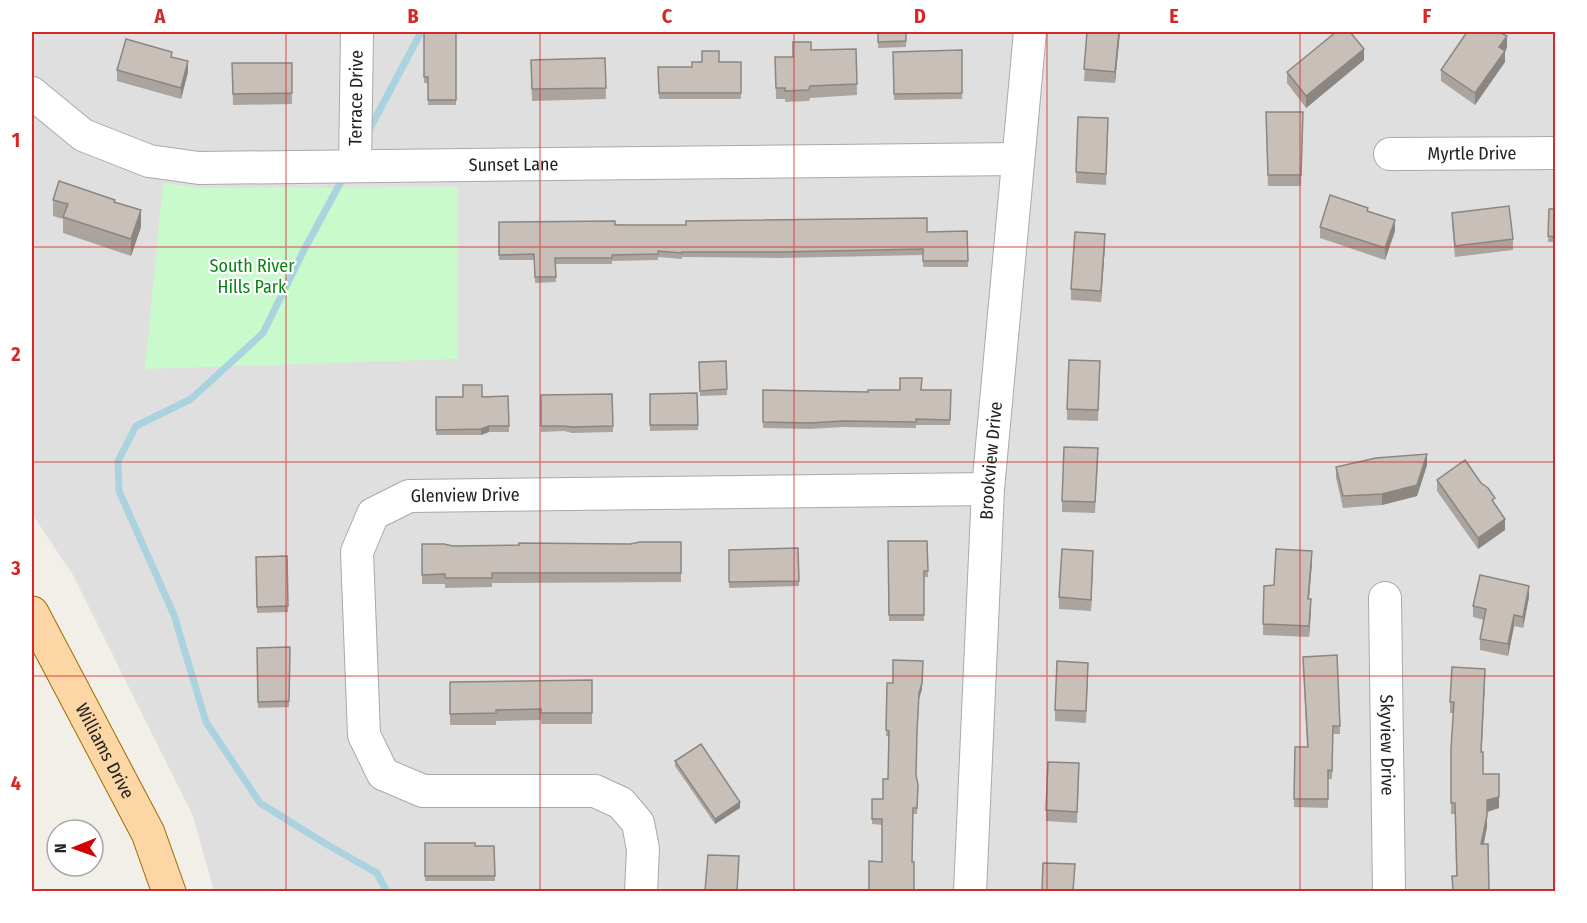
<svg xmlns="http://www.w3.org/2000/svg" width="1587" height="923" font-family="'Fira Sans Condensed',sans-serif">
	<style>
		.residential { fill: #e0dfdf }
		.park { fill: #c8facc }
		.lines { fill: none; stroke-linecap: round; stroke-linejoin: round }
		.stream { stroke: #aad3df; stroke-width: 7 }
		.minor-casing { stroke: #a9a9a9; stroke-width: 34 }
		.major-casing { stroke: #a06b00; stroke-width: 35 }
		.minor { stroke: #fff; stroke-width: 32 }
		.major { stroke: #fcd6a4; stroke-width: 33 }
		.wall { fill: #aba49e }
		.shaded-wall { fill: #8b8681 }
		.building { fill: #c7bfb8; stroke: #8b8681; stroke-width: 1.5 }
		.grid { fill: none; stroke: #d62828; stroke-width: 1.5; stroke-opacity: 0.55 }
		.labels { text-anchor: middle; stroke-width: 4.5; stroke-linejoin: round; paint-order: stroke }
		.street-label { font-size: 18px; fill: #222; stroke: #fff }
		.park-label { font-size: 18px; fill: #0c8416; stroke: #fff }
		.neatline { fill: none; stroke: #d62828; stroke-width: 2 }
		.grid-label { font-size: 20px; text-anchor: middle; font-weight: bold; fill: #d62828 }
	</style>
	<rect width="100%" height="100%" fill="#f2efe9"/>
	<polygon class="residential" points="32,32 1555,32 1555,891 214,891 193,816 73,575 32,514"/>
	<polygon class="park" points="163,183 198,188 458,187 458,359 145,369"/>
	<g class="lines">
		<g class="stream">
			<polyline points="368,132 421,32"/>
			<polyline points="344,176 304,250 263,333 191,399 136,426 118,461 119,491 174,615 206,722 260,803 326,844 377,873 387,892"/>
		</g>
		<defs>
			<g id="minor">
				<path id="s1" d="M 32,93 L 83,135 L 149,161 L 199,168 L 1018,159"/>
				<path id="s2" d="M 1390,154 L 1556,153"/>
				<path id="s3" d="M 355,166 L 357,32"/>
				<path id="s4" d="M 1385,598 L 1389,892"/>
				<path id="s5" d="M 641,892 L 643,849 L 638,823 L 621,803 L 595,791 L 423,791 L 383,774 L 364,735 L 357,552 L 373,514 L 409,496 L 988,489"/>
				<path id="s6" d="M 970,892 L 988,489 L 1030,32"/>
			</g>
			<g id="major">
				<path id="s7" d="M 32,613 L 148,833 L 169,892"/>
			</g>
		</defs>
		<use href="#minor" class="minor-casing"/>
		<use href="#major" class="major-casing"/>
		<use href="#minor" class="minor"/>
		<use href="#major" class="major"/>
	</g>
	<g class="wall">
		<polygon points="424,32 456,32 456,105 428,105 428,83 424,83"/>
		<polygon points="878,32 906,32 906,47 878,48"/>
		<polygon points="1087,32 1120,32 1115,83 1084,81"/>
		<polygon points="1507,48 1504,51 1505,62 1475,105 1441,81 1441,70"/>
		<polygon points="856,49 857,95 810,98 809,101 785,102 785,99 776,99 775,57 793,57 811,50"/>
		<polygon points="962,50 962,99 894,100 893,52"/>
		<polygon points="605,58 606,99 532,101 531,60"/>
		<polygon points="1364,60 1306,108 1287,83 1287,72"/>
		<polygon points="719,62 741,62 741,99 659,99 658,67 692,67"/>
		<polygon points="232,63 292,63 292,104 233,105"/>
		<polygon points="117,70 188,72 181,99 117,81"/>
		<polygon points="1266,123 1303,123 1301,186 1268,186"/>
		<polygon points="1108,129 1106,185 1076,183 1076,172"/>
		<polygon points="53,200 115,202 141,227 131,256 63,233 63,219 53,216"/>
		<polygon points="1549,209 1556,209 1556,242 1548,242"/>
		<polygon points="1368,211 1395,231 1385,260 1320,238 1320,227"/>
		<polygon points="1452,213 1513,239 1513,250 1455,257 1452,224"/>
		<polygon points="499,222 927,232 967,231 968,267 923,267 923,255 780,258 682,257 682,259 658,257 658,260 612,261 612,264 555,264 556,282 535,283 534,260 499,260"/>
		<polygon points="1105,245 1101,302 1071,300 1071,289"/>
		<polygon points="726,361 727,395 700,396 699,362"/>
		<polygon points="1100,361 1098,421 1067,420 1067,409"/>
		<polygon points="763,390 868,392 922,390 951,390 950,425 916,425 916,428 843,427 810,429 763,428"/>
		<polygon points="697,393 698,430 650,431 650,394"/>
		<polygon points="612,394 613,432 572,433 564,431 541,432 541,395"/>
		<polygon points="508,396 509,432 489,432 481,435 436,435 436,397"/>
		<polygon points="1098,460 1095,513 1062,512 1062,501"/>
		<polygon points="1427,465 1417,496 1382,505 1343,508 1336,478 1336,467"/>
		<polygon points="1437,480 1495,506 1505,530 1478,549 1437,491"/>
		<polygon points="888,541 927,541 928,577 924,577 924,621 889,621"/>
		<polygon points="681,542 681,582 492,583 492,587 445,588 445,584 422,584 422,544 453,546 630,544"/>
		<polygon points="798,548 799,586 729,588 729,550"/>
		<polygon points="287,556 288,612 257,613 256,557"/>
		<polygon points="1093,562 1091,611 1059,609 1059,597"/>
		<polygon points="1312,562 1309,599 1311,610 1309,637 1263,635 1263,624 1274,585"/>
		<polygon points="1529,597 1523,628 1514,626 1508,656 1480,650 1480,639 1484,620 1473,617 1473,606"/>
		<polygon points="290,647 289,707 258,708 257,648"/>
		<polygon points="1303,665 1340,726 1340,734 1333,734 1332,779 1328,779 1328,808 1294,807 1295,747 1307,747"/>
		<polygon points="1088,674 1086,723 1055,721 1055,710"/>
		<polygon points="592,680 592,724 541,724 541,720 496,721 496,725 450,725 450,682"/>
		<polygon points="1485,680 1481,752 1483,774 1499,808 1487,812 1487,827 1484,844 1456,876 1455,814 1451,814 1451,749 1453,713 1450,713 1450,702"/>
		<polygon points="887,683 922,689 919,699 917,737 916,776 918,785 917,814 913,814 882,862 882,825 872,824 872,799 883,799 888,779 889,736 886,736"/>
		<polygon points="675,761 740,808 715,824 675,766"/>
		<polygon points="1079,774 1077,823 1046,821 1046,810"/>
		<polygon points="425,843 475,846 494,846 495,881 425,881"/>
	</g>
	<g class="shaded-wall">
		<polygon points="1119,32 1120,32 1115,83 1115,72"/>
		<polygon points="1507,36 1507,48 1499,59 1499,47"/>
		<polygon points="1364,49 1364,60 1306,108 1306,96"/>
		<polygon points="1505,51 1505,62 1475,105 1475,93"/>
		<polygon points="188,61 188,72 181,99 181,88"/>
		<polygon points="141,210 141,227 131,256 131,239"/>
		<polygon points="1395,220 1395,231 1385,260 1385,248"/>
		<polygon points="1105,234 1105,245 1101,302 1101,291"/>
		<polygon points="489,426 489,432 481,435 481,429"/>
		<polygon points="1427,454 1427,465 1417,496 1382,505 1382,494"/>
		<polygon points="1505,519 1505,530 1478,549 1478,538"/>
		<polygon points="1093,551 1093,562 1091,611 1091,600"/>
		<polygon points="1312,551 1312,562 1308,610 1308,599"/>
		<polygon points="1529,586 1529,597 1523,628 1523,617"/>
		<polygon points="1311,599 1311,610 1309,637 1309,626"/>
		<polygon points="1514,615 1514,626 1508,656 1508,644"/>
		<polygon points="923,661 922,689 919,699 917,732 919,693"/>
		<polygon points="1485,669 1485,680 1481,764 1481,752"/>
		<polygon points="1499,797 1499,808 1487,812 1487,800"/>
		<polygon points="740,802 740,808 715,824 715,819"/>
		<polygon points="1487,816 1487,827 1481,855 1481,844"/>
	</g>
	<g class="building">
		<polygon points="424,32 456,32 456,100 428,100 428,77 424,77"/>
		<polygon points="878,32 906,32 906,41 878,42"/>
		<polygon points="1087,32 1119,32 1115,72 1084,69"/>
		<polygon points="1336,32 1350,32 1364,49 1306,96 1287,72"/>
		<polygon points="1467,32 1499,32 1507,36 1499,47 1505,51 1475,93 1441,70"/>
		<polygon points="126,39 172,52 171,57 188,61 181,88 117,70"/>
		<polygon points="793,42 811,42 811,50 856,49 857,84 810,86 809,90 785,91 785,88 776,88 775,57 793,57"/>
		<polygon points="962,50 962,93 894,94 893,52"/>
		<polygon points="702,51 719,51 719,62 741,62 741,93 659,93 658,67 692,67 692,62 702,62"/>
		<polygon points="605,58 606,88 532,89 531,60"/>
		<polygon points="232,63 292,63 292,93 233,94"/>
		<polygon points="1266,112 1303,112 1301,175 1268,175"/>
		<polygon points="1078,117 1108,118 1106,174 1076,172"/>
		<polygon points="59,181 115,200 114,202 141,210 131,239 63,217 68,204 53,200"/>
		<polygon points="1330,195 1368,208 1367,211 1395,220 1385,248 1320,227"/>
		<polygon points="1509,206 1513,239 1455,246 1452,213"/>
		<polygon points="1549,209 1556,209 1556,237 1548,236"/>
		<polygon points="927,218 927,232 967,231 968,261 923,261 923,249 780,252 682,252 682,253 658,251 658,254 612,255 612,258 555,258 556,277 535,277 534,254 499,255 499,222 615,221 615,225 686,225 686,221"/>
		<polygon points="1075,232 1105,234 1101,291 1071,289"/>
		<polygon points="1069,360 1100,361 1098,410 1067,409"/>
		<polygon points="726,361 727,389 700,391 699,362"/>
		<polygon points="900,378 922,378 921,390 951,390 950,420 916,419 916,422 843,421 810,423 763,422 763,390 868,392 868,390 900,390"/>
		<polygon points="463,385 482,385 482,397 508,396 509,426 489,426 481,429 436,430 436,397 463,397"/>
		<polygon points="697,393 698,425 650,425 650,394"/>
		<polygon points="612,394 613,426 572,427 564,426 541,426 541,395"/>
		<polygon points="1064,447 1098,448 1095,502 1062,501"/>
		<polygon points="1427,454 1417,485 1382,494 1343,496 1336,467 1376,458"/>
		<polygon points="1465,460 1481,483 1488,488 1495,498 1492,500 1505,519 1478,538 1437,480"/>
		<polygon points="888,541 927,541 928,571 924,571 924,615 889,615"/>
		<polygon points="640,542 681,542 681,573 492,573 492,578 445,578 445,574 422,575 422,544 444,544 453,546 519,545 519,543 630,544"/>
		<polygon points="798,548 799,581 729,582 729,550"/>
		<polygon points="1062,549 1093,551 1091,600 1059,597"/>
		<polygon points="1276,549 1312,551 1308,599 1311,599 1309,626 1263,624 1264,586 1274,585"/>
		<polygon points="287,556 288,606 257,607 256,557"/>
		<polygon points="1480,575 1529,586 1523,617 1514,615 1508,644 1480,639 1486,609 1473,606"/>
		<polygon points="290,647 289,701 258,702 257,648"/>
		<polygon points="1337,655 1340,726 1333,726 1332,771 1328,770 1328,799 1294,799 1295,747 1308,747 1303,657"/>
		<polygon points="893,660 923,661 922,683 919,693 917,732 916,775 918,785 917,808 913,808 912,862 914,862 914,891 869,891 869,861 882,862 882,819 872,819 872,799 883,799 883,779 888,779 889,731 886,730 887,683 893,683"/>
		<polygon points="1057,661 1088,663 1086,711 1055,710"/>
		<polygon points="1452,667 1485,669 1481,752 1483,752 1483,774 1499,774 1499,797 1487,800 1487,816 1481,844 1488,844 1489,891 1453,891 1452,876 1457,876 1455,803 1451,803 1451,749 1454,702 1450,702"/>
		<polygon points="592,680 592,713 541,713 541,709 496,710 496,713 450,714 450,682"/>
		<polygon points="701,744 740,802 715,819 675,761"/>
		<polygon points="1048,762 1079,763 1077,812 1046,810"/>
		<polygon points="425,843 475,843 475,846 494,846 495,876 425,876"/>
		<polygon points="708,855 739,856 737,891 705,891"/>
		<polygon points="1043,863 1075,864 1073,891 1042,891"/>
	</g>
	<path class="grid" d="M 286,32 L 286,892M 540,32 L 540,892M 794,32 L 794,892M 1047,32 L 1047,892M 1300,32 L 1300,892M 32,247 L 1556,247M 32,462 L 1556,462M 32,676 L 1556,676"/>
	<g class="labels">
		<g class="street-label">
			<text dy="6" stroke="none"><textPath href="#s3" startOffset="68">Terrace Drive</textPath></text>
			<text dy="6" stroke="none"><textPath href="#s2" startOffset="82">Myrtle Drive</textPath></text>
			<text dy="6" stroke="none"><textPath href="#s1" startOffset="502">Sunset Lane</textPath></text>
			<text dy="6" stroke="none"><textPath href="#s6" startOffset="432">Brookview Drive</textPath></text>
			<text dy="6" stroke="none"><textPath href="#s5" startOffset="704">Glenview Drive</textPath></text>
			<text dy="6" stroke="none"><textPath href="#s4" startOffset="147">Skyview Drive</textPath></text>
			<text dy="6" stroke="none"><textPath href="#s7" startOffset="156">Williams Drive</textPath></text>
		</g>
		<g class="park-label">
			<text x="252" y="272">South River<tspan x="252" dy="21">Hills Park</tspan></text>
		</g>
	</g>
	<rect width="1587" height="923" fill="none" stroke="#ffffff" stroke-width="66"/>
	<g transform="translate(75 848) rotate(269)"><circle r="28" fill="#ffffff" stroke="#a7a7a7" stroke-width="1.5"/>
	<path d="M0-4.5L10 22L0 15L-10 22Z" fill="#d40000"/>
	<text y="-9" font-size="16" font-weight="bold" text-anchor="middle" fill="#222222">N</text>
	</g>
	<rect x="33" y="33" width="1521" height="857" class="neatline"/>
	<g class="grid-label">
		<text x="160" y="23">A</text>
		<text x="413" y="23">B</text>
		<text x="667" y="23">C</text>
		<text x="920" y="23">D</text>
		<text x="1174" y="23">E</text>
		<text x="1427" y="23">F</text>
		<text x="16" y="147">1</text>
		<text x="16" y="361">2</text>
		<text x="16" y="575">3</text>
		<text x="16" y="790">4</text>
	</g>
</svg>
